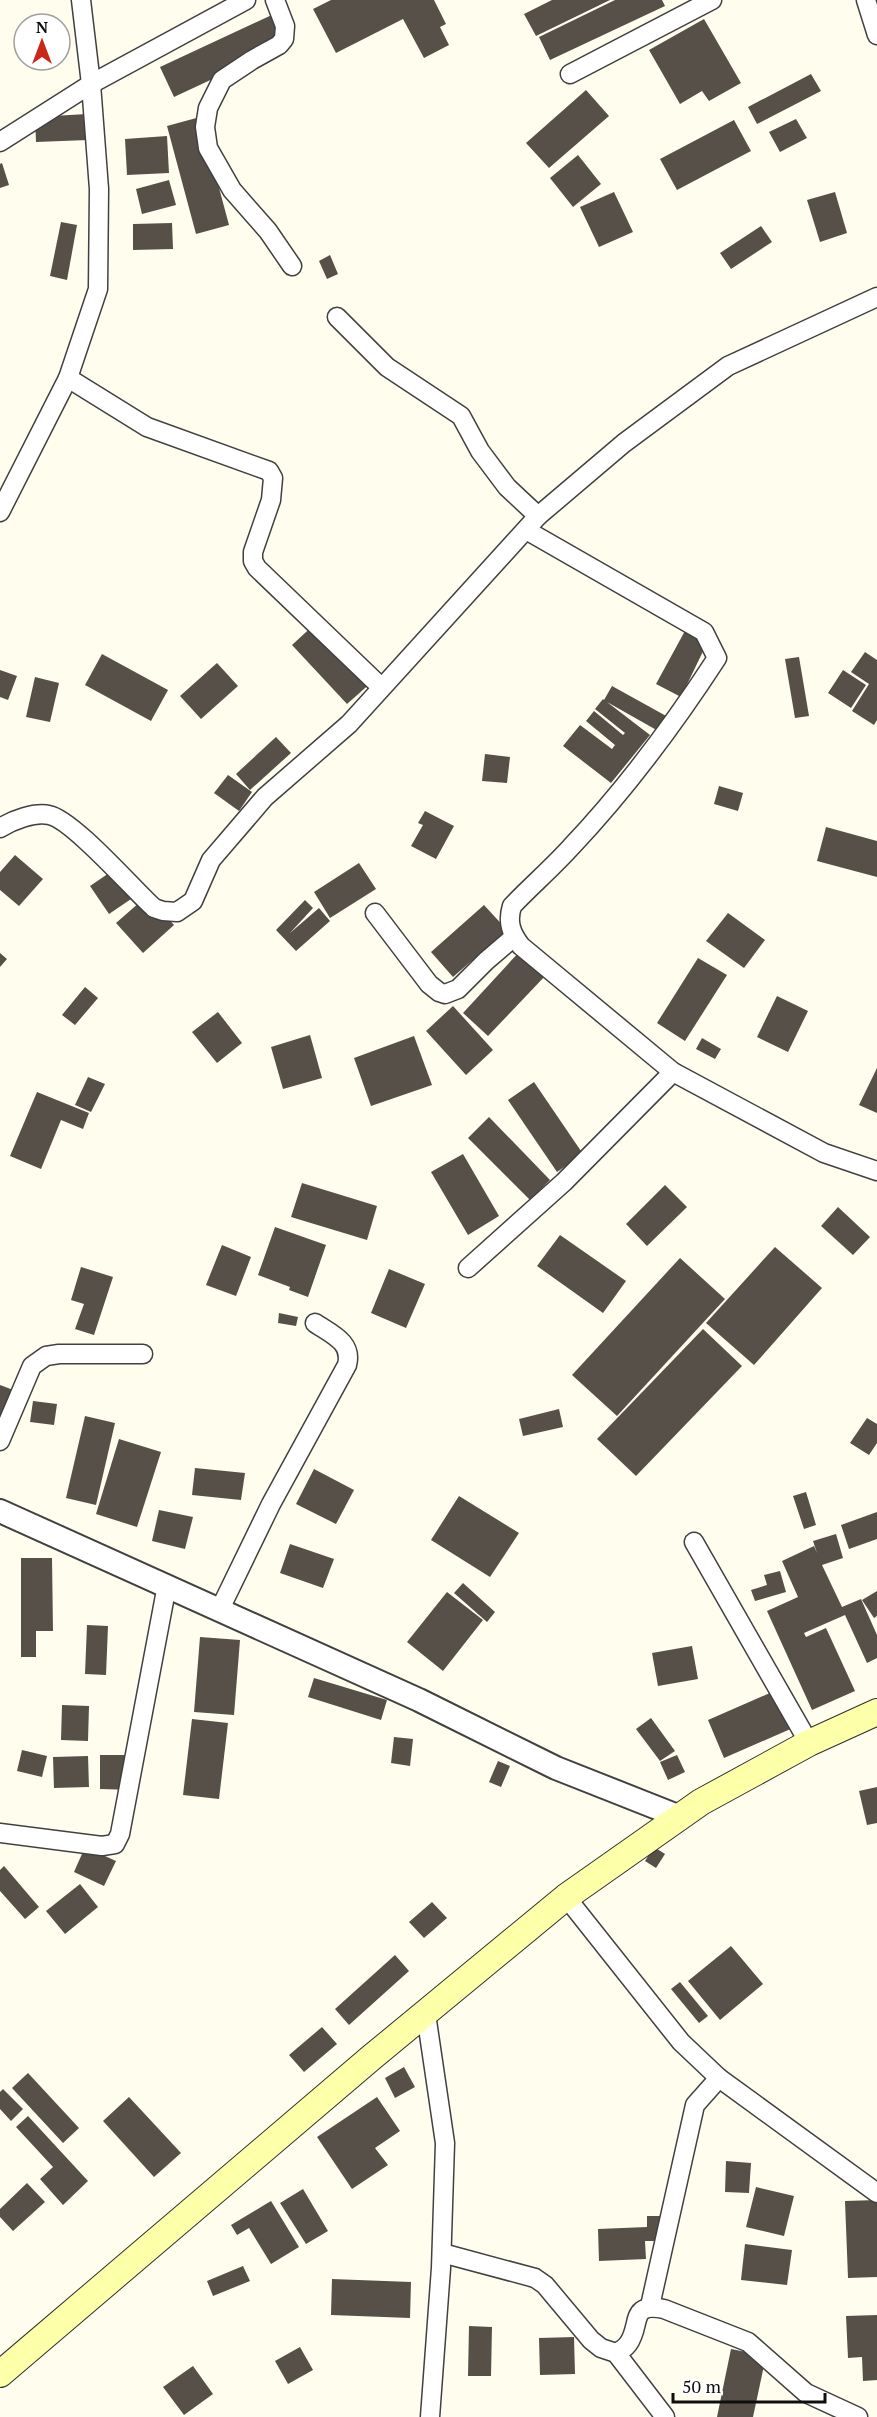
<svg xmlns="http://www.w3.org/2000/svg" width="877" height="2417" font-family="'PT Serif',serif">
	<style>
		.building { fill: #575049 }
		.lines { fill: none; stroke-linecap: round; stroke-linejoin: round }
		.minor-casing { stroke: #414141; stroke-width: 21 }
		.tertiary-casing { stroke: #414141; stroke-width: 26 }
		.secondary-casing { stroke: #303030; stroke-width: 28 }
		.minor { stroke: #fff; stroke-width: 18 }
		.tertiary { stroke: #fff; stroke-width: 22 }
		.secondary { stroke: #fdffa9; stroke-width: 26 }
	</style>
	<rect width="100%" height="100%" fill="#fffeee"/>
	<g class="building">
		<polygon points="331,0 434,0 446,24 440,27 449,45 424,58 403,19 336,53 313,9"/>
		<polygon points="552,0 610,0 536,36 524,14"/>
		<polygon points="615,0 662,0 665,6 550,60 539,37"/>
		<polygon points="276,13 290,43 174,97 160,67"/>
		<polygon points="704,19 741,83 709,101 702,91 680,104 649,50"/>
		<polygon points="811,74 821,91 757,124 748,107"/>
		<polygon points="586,90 609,116 549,168 526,143"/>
		<polygon points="87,114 88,140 36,142 35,117"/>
		<polygon points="200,117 229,225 196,234 167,126"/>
		<polygon points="796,119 807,138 780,152 769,132"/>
		<polygon points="734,120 751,151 677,190 660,159"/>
		<polygon points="167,136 169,173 127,175 125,139"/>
		<polygon points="578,155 601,184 573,207 550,178"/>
		<polygon points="2,163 9,185 0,188 0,164"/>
		<polygon points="169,180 176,205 142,214 136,189"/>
		<polygon points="614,192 633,232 599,247 580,207"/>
		<polygon points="835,192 847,233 820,242 807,200"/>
		<polygon points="61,222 77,225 67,280 50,276"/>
		<polygon points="172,223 173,249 133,250 133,224"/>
		<polygon points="761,226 772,242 731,269 720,253"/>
		<polygon points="330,255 338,274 327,279 319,261"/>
		<polygon points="318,621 373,681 347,704 292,645"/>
		<polygon points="686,629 708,641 681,697 656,684"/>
		<polygon points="865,652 877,660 877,720 874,725 852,711 869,684 851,672"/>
		<polygon points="102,654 168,690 151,721 85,685"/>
		<polygon points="799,657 809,716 795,718 785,659"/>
		<polygon points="217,663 238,686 201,719 180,696"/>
		<polygon points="0,670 17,676 8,700 0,697"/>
		<polygon points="843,670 866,685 851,708 828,693"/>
		<polygon points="35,677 59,683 50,722 26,717"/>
		<polygon points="612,686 668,717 660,732 607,702 650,735 611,783 563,746 580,725 612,749 615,745 586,721 594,711 623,735 625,733 595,709 603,699 604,700"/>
		<polygon points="276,737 291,753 250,790 236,774"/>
		<polygon points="485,754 510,757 507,783 482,781"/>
		<polygon points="228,775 252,792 239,811 214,793"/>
		<polygon points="719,786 743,793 738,811 714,804"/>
		<polygon points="425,811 454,826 436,859 411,846 423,825 418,823"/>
		<polygon points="826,827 877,841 877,877 817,861"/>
		<polygon points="15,855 43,879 19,906 0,890 0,872"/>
		<polygon points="359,863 376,889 330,918 314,892"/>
		<polygon points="118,867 137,895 109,914 90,886"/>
		<polygon points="148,895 174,925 143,953 116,923"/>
		<polygon points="305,900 313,908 290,933 319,908 330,921 296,951 276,930"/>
		<polygon points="484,905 507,930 453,977 431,952"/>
		<polygon points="728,913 765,940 744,968 706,941"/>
		<polygon points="521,950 547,974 488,1036 463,1013"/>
		<polygon points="0,953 7,959 0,967"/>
		<polygon points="698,958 727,975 685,1041 657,1023"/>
		<polygon points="85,987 98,998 75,1025 62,1015"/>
		<polygon points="777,996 808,1011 788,1052 757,1037"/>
		<polygon points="453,1006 493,1050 466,1075 426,1031"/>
		<polygon points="218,1012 242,1043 217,1063 192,1032"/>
		<polygon points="310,1035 322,1078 283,1089 271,1047"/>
		<polygon points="414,1036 432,1085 371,1106 354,1058"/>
		<polygon points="702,1038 721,1049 715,1059 696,1049"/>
		<polygon points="877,1068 877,1113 859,1105"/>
		<polygon points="88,1077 105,1084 91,1112 75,1105"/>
		<polygon points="534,1082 583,1154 557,1172 508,1100"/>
		<polygon points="37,1092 89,1113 83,1129 61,1120 41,1169 10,1156"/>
		<polygon points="489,1117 550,1180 530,1200 468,1138"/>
		<polygon points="463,1154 499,1216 468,1235 431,1172"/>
		<polygon points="302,1183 377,1206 367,1240 291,1217"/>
		<polygon points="665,1185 687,1207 647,1246 626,1224"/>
		<polygon points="838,1207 870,1237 853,1255 821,1226"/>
		<polygon points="275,1227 326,1245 308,1297 289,1290 290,1287 258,1275"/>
		<polygon points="560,1235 626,1281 603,1313 537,1266"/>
		<polygon points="222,1245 251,1257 236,1296 206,1285"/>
		<polygon points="775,1247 822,1288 754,1365 706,1323"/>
		<polygon points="680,1258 725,1299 617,1416 572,1375"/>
		<polygon points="81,1267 113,1277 94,1335 75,1329 84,1304 71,1300"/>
		<polygon points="389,1269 425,1284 406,1328 371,1313"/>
		<polygon points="279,1313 298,1317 296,1326 278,1323"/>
		<polygon points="703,1329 742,1366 636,1476 597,1439"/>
		<polygon points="0,1385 16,1391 0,1420"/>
		<polygon points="33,1401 57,1404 54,1425 30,1422"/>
		<polygon points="559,1409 563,1427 523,1436 519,1419"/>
		<polygon points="85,1416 115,1423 96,1505 66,1498"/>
		<polygon points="867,1418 877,1424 877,1443 869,1455 850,1443"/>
		<polygon points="119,1439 161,1452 137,1527 96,1514"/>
		<polygon points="195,1468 245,1473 241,1500 192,1495"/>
		<polygon points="314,1469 354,1490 336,1524 296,1504"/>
		<polygon points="806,1492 816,1525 804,1529 793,1496"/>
		<polygon points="459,1496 519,1533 490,1577 431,1540"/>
		<polygon points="159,1510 193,1517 185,1549 152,1541"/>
		<polygon points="877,1512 877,1539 849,1549 841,1525"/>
		<polygon points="836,1534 843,1558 822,1565 842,1607 861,1599 877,1635 877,1658 867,1663 845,1615 804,1633 806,1637 826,1628 855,1691 812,1710 767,1611 798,1597 782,1561 814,1546 817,1553 813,1541"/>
		<polygon points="290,1544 334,1559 323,1588 280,1573"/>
		<polygon points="21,1558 52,1558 53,1631 36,1631 36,1657 21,1657"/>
		<polygon points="780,1571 786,1592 755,1601 751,1590 767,1585 764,1575"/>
		<polygon points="463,1583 495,1612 487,1622 454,1593"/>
		<polygon points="877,1591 877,1616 874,1618 862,1600"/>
		<polygon points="447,1592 483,1620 443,1671 407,1642"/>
		<polygon points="87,1625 108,1626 106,1675 85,1674"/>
		<polygon points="200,1637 240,1640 234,1715 194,1712"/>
		<polygon points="692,1646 698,1679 658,1686 652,1653"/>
		<polygon points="314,1678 387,1700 381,1720 308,1697"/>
		<polygon points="779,1689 795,1727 724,1758 708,1720"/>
		<polygon points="62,1705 89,1706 88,1741 61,1740"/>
		<polygon points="651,1718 675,1751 660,1761 636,1729"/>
		<polygon points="192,1719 228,1723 219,1799 183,1795"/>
		<polygon points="394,1737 413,1739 410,1766 391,1763"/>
		<polygon points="22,1750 47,1756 42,1777 17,1771"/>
		<polygon points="100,1755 135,1755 134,1790 100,1789"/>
		<polygon points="677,1755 685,1772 668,1780 660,1762"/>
		<polygon points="88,1756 89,1787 54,1788 53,1757"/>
		<polygon points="498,1761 510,1766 501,1787 489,1782"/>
		<polygon points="877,1787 877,1823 867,1825 859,1791"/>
		<polygon points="85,1847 116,1861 104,1886 74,1872"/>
		<polygon points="654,1847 665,1854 656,1868 645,1861"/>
		<polygon points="4,1866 39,1907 25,1919 0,1891 0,1870"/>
		<polygon points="80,1884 98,1907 65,1934 46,1911"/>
		<polygon points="432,1902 447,1918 424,1938 409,1922"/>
		<polygon points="731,1946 763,1984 720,2020 688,1981"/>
		<polygon points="395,1955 409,1971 349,2025 335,2009"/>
		<polygon points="680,1982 708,2016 699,2023 671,1989"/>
		<polygon points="322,2027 337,2044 304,2072 289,2055"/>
		<polygon points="404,2067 415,2087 395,2098 385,2078"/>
		<polygon points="28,2073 79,2128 63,2143 12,2088"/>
		<polygon points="3,2089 23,2109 11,2121 0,2109 0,2092"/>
		<polygon points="129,2097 181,2153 154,2177 103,2121"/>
		<polygon points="377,2097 400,2131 375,2148 388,2165 352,2189 317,2137"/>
		<polygon points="28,2116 88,2181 63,2205 40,2179 53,2167 16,2127"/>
		<polygon points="726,2161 751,2163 749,2193 725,2192"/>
		<polygon points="27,2183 45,2202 13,2231 0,2217 0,2209"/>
		<polygon points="756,2187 794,2196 784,2236 746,2227"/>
		<polygon points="303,2189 328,2231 306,2244 280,2203"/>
		<polygon points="877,2200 877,2277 848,2278 845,2201"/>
		<polygon points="271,2201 299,2247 271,2264 249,2228 237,2235 231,2225"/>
		<polygon points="647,2216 661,2216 662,2241 645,2241 646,2259 599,2261 598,2229 647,2227"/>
		<polygon points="745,2244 792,2250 787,2285 741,2280"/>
		<polygon points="243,2266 250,2281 213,2296 207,2281"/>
		<polygon points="332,2279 411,2282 410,2318 331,2315"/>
		<polygon points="877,2315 877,2380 863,2381 862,2357 848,2358 846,2316"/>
		<polygon points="469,2326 492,2327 491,2376 468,2376"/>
		<polygon points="574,2337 575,2374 540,2375 539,2338"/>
		<polygon points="300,2347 313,2370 288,2384 275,2361"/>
		<polygon points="731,2349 766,2356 753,2417 717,2417"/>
		<polygon points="193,2366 213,2394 184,2415 163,2387"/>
	</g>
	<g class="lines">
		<defs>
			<g id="minor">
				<polyline points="275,0 285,26 284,39 279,45 252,60 222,80 208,108 205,127 208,148 232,190 268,231 292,266"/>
				<polyline points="866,0 877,35"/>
				<polyline points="570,74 712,0"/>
				<polyline points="0,142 91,84 246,0"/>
				<polyline points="337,317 387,367 461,416 480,451 507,487 538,516"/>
				<polyline points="68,378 147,427 269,471 273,478 271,500 253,552 253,561 257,568 381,687"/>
				<polyline points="0,512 68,378 98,289 99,189 91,84 81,0"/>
				<path d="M 526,530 L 704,632 L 717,658 C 674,724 625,790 571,847 C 552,868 531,886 512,906 C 507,922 511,933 521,946 L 673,1072 L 824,1153 L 877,1171"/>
				<path d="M 0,828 C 13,820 34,812 49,815 C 72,819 134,890 154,908 L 163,911 L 177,912 L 193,901 L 211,860 L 265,797 L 349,724 L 538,516 L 624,443 L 728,366 L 877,297"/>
				<polyline points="375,913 429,984 439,992 445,994 458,989 486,961 514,937"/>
				<polyline points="468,1268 564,1182 673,1072"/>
				<polyline points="0,1441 32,1366 46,1356 59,1354 143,1354"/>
				<polyline points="694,1542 809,1743"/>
				<path d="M 220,1609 L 271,1504 L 347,1365 C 353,1342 331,1334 315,1323"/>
				<polyline points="0,1833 102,1846 115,1844 120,1834 167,1585"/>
				<polyline points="566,1897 681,2042 719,2078 877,2193"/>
				<polyline points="426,2014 445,2143 441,2268 430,2417"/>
				<polyline points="442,2253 535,2278 545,2285 591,2340 601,2348 616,2353 665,2417"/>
				<polyline points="650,2306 695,2105 719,2078"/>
				<path d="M 616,2353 C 620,2351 625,2348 628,2344 C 642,2325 628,2302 664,2309 L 748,2342 L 806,2393 L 858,2417"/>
			</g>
			<polyline id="tertiary" points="0,1511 419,1700 556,1768 680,1817"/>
			<polyline id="secondary" points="0,2374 372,2057 566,1897 701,1802 809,1743 877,1712"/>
		</defs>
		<use href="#minor" class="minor-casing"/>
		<use href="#tertiary" class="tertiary-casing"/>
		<use href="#secondary" class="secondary-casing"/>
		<use href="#minor" class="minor"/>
		<use href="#tertiary" class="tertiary"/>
		<use href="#secondary" class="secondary"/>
	</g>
	<g transform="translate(42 42)"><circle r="28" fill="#ffffff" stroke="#9f9f9f" stroke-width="1.5"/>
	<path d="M0-4.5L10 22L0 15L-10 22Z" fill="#cb2718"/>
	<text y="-9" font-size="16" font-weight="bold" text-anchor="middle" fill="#0e0e0e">N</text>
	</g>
	<path d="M673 2393v9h152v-9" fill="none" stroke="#0e0e0e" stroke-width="3"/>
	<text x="682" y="2393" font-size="18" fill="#0e0e0e" stroke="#ffffff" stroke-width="4.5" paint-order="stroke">50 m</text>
</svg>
